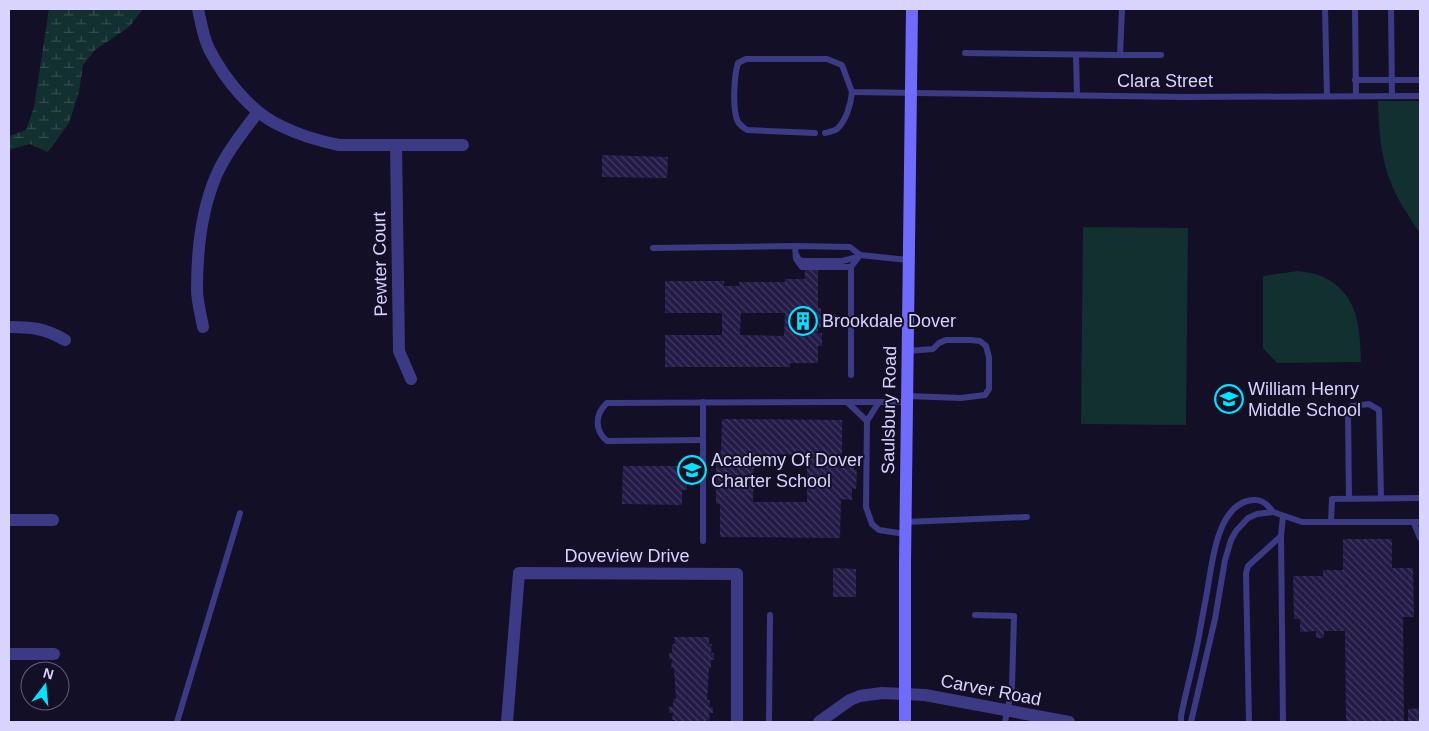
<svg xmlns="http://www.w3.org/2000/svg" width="1429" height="731" font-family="Helvetica,sans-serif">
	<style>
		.green { fill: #12302f }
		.wetland { fill: url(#wetland-marsh) }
		.building { fill: url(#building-back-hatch); fill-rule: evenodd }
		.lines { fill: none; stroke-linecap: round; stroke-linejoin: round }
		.service { stroke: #3d3a85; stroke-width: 6 }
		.minor { stroke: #3d3a85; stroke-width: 12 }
		.secondary { stroke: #6f6bff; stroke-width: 12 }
		.labels { text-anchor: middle; stroke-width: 4; stroke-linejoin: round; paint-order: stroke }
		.street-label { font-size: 18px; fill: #d9d4ff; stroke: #130f26 }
		.poi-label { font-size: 18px; fill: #d9d4ff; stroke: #130f26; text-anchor: start }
	</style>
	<defs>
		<pattern id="wetland-marsh" width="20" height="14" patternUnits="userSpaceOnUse" patternTransform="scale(1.25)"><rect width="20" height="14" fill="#12302f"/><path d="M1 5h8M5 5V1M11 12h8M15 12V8" fill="none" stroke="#344d4e"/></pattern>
		<pattern id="building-back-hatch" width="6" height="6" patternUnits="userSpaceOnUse" patternTransform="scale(1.25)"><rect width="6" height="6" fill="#241b47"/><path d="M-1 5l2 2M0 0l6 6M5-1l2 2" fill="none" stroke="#433b63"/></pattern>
	</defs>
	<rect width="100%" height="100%" fill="#130f26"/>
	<g class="green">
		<path d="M 1378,101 L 1420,101 L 1420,232 C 1415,227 1411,220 1407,213 C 1383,178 1379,143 1378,101 Z"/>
		<polygon points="1083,227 1188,228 1186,425 1081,424"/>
		<path d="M 1298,271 C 1305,272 1314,273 1321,276 C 1358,292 1360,326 1361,362 L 1277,363 L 1263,348 L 1263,276 Z"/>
	</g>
	<polygon class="wetland" points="49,9 143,9 129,27 95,50 83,65 79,92 69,123 48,152 30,144 9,150 9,136 26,130 34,107"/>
	<g class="building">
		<polygon points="602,155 668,157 667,178 602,177"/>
		<path d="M 805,264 L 818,264 L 818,308 L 821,308 L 821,328 L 818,328 L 818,334 L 822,333 L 822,346 L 818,346 L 818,363 L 790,363 L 790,367 L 665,367 L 665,335 L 722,335 L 722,313 L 665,313 L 665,281 L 724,281 L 724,286 L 739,286 L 739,282 L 785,282 L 785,279 L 805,279 ZM 741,313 L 785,313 L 784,336 L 740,335 Z"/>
		<path d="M 722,419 L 842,420 L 842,458 L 854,458 L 854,470 L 857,470 L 856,489 L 852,488 L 852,500 L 841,499 L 840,538 L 720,537 L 720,504 L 716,504 L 716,452 L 721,452 ZM 754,455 L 807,455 L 807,502 L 753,502 Z"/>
		<polygon points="623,466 681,466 681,475 687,475 687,490 682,490 682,505 622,504"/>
		<polygon points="1343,539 1392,539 1392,568 1413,568 1414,617 1403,617 1404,722 1346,722 1345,631 1324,631 1324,638 1316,638 1316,631 1300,632 1300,619 1294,619 1293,576 1323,576 1323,570 1343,570"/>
		<polygon points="833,568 856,569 856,597 833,597"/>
		<polygon points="674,637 709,637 709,644 712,644 711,653 714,653 714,660 711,660 711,668 709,668 707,700 710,700 709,707 713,707 713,713 709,713 710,721 706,720 706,722 675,722 675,720 672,720 673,713 669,713 669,707 673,707 673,699 676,699 674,668 671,668 672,659 669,659 669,653 672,653 672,644 675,644"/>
		<polygon points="1420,708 1420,722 1408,722 1408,709"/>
	</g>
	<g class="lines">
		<g class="service">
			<polyline points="1325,9 1327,96"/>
			<polyline points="1355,9 1356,96"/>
			<polyline points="1391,9 1392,96"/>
			<polyline points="965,53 1120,55 1122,9"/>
			<polyline points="1076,55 1077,95"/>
			<polyline points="1120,55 1161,55"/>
			<polyline points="1355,80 1420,80"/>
			<path d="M 815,133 L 747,130 C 744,128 740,125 738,122 C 732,110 734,76 738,63 L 746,59 L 827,59 L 842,65 L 852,92 L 1183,97 L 1420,96"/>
			<path d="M 825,133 C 829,132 834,131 837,129 C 846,121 851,104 852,92"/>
			<polyline points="795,246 796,259 802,267 851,267 860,255"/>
			<polyline points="653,248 795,246 850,247 860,255 908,260"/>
			<polyline points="797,256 799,260 803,261 842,261 858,257"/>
			<polyline points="851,375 851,267"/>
			<polyline points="907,396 961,398 985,395 989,389 989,357 986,346 980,341 971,340 946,340 939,343 933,349 907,351"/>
			<polyline points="703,402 703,541"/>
			<polyline points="879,402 867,421 866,507 872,524 879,530 905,534"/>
			<polyline points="867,421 847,402 907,402"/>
			<path d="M 703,440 L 607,441 C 594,430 595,414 607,403 L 847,402"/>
			<polyline points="1349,498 1348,411 1352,406 1369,404 1379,410 1381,497"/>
			<polyline points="1273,512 1302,522 1420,522"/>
			<polyline points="1283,516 1281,536 1283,722"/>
			<polyline points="905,522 1027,517"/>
			<polyline points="1331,522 1332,499 1420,498"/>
			<polyline points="1414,523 1420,538"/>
			<polyline points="975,615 1014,616 1012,687 1005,722"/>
			<polyline points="177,722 240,513"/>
			<polyline points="769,722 770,615"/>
			<path d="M 1181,722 L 1181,716 C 1186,691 1193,666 1198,641 C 1201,625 1204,608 1207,592 C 1212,565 1216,510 1247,501 C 1260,498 1266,502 1273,512 L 1257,514 L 1248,518 L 1236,531 L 1231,540 L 1225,560 L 1215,619 L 1191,722"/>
			<polyline points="1249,722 1246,573 1248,566 1281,536"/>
		</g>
		<g class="minor">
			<path d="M 198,9 C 201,22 203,37 209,49 C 224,78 251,113 281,126 C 299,135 319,141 339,145 L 463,145"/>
			<polyline points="396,146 399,351 411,379"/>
			<path d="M 9,327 C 32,327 44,328 65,340"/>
			<path d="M 203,327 C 201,315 197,302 197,289 C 197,251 201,211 216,176 C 226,153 243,132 258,112"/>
			<polyline points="9,520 53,520"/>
			<polyline points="9,654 54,654"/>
			<polyline points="507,722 519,573 737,574 737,722"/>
			<polyline points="819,722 850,700 860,696 882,693 925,695 1069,722"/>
		</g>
		<polyline class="secondary" points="905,722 905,563 912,9"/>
	</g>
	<defs>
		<symbol id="building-ring" viewBox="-11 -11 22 22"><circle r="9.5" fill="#130f26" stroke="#00e5ff" stroke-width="1.5"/><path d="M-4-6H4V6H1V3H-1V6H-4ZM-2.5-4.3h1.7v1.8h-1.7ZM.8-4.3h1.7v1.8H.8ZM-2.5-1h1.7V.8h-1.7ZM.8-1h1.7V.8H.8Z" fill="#00e5ff"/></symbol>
		<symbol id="school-ring" viewBox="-11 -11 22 22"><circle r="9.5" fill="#130f26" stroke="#00e5ff" stroke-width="1.5"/><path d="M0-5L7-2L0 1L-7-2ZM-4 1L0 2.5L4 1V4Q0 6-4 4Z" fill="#00e5ff"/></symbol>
	</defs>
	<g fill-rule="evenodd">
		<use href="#building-ring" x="787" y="305" width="32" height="32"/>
		<use href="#school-ring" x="1213" y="383" width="32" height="32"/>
		<use href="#school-ring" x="676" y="454" width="32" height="32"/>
	</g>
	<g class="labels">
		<g class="street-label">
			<text x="1165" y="87">Clara Street</text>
			<text transform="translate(380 264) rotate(-91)" y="6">Pewter Court</text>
			<text transform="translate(889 410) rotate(-89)" y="6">Saulsbury Road</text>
			<text x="627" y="562">Doveview Drive</text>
			<text transform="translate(991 690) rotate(11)" y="6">Carver Road</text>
		</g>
		<g class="poi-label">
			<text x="822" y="327">Brookdale Dover</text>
			<text x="1248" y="395">William Henry<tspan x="1248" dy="21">Middle School</tspan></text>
			<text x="711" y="466">Academy Of Dover<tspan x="711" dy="21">Charter School</tspan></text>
		</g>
	</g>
	<rect width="1429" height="731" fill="none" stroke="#d9d4ff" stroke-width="20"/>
	<g transform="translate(45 686) rotate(16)"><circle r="24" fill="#130f26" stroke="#625e7d"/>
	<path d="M0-4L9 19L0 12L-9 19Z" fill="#00e5ff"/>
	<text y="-8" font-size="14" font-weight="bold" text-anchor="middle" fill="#d9d4ff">N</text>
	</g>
</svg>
